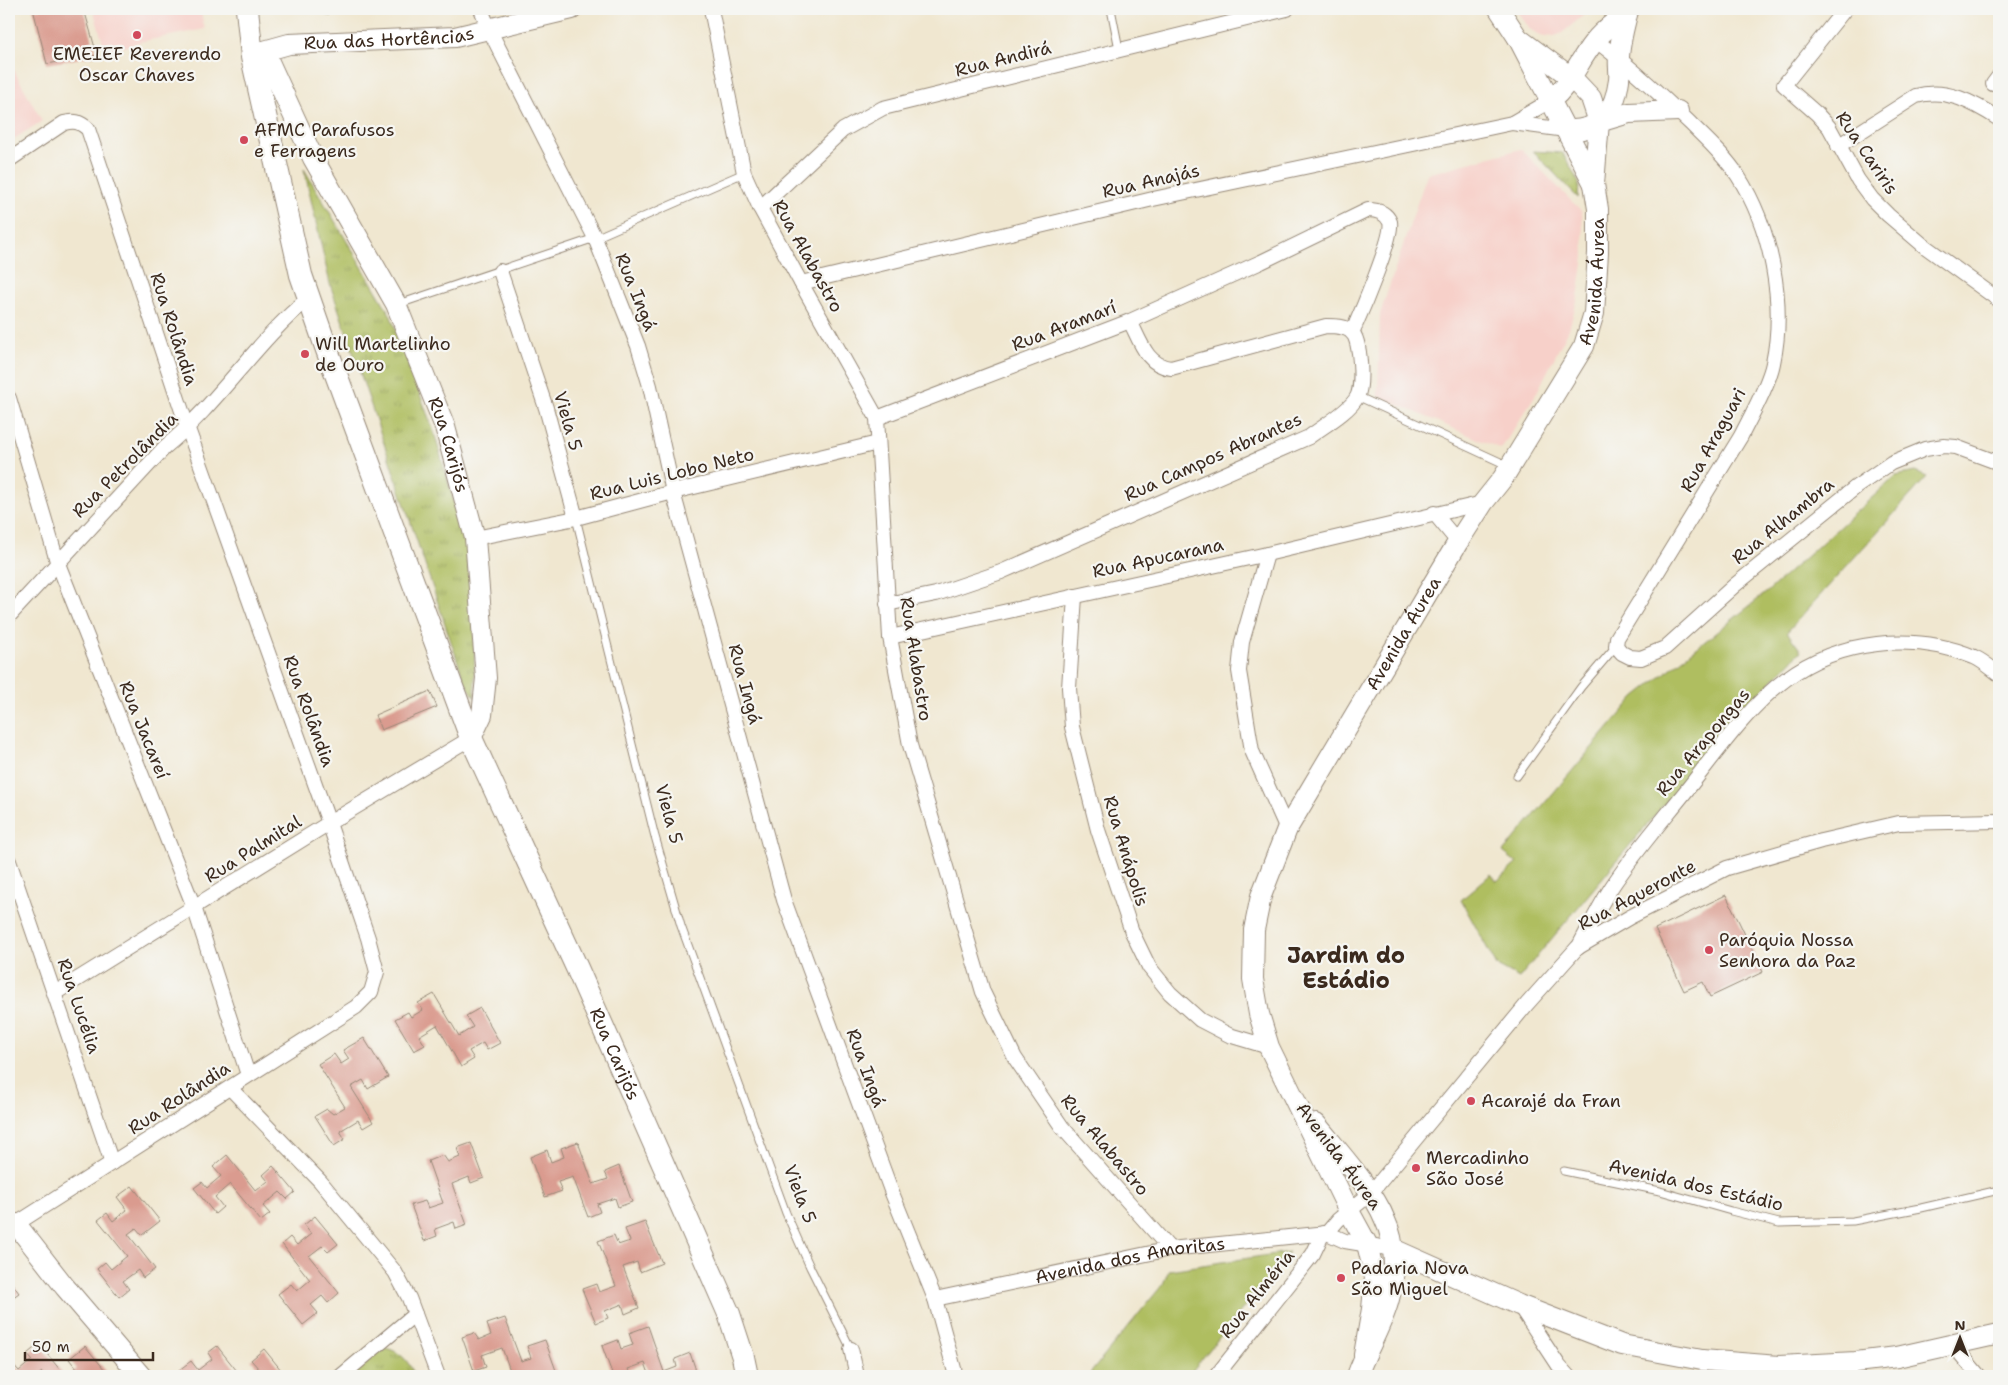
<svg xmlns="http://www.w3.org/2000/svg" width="2008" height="1385" font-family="'Shantell Sans',sans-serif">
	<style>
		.built { fill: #f7d0c9 }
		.grass { fill: #afbe61; stroke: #757440 }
		.park { fill: url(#park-tufts); stroke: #757440 }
		.building { fill: #da9b8f }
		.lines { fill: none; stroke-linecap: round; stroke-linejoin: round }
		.lane-casing { stroke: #968877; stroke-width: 9 }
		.street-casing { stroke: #968877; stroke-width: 16 }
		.secondary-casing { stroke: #968877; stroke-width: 22 }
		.primary-casing { stroke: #968877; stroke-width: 24 }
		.lane { stroke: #fff; stroke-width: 7 }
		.street { stroke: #fff; stroke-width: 14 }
		.secondary { stroke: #fff; stroke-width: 20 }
		.primary { stroke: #fff; stroke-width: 22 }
		.poi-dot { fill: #d1495b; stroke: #f6f6f2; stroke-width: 2 }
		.labels { text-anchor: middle; stroke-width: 4.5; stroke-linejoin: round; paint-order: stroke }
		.street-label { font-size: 18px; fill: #3b2a1e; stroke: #f6f6f2 }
		.poi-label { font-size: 18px; fill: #3b2a1e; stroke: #f6f6f2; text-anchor: start }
		.district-label { font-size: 22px; font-weight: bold; fill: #3b2a1e; stroke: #f6f6f2 }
	</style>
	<defs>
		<pattern id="park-tufts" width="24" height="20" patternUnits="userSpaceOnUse" patternTransform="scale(1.25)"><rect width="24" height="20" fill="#afbe61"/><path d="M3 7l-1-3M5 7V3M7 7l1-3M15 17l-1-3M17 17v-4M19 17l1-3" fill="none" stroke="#909b4f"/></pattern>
	</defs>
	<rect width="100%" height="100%" fill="#f6f6f2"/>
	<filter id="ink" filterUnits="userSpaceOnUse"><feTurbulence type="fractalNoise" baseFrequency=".02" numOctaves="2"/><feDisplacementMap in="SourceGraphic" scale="10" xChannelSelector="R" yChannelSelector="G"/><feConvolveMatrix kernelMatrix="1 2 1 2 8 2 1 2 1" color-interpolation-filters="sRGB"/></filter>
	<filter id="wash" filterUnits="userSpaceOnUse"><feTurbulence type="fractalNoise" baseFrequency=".0096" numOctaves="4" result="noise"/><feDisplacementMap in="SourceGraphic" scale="20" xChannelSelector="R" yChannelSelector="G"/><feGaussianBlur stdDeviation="1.12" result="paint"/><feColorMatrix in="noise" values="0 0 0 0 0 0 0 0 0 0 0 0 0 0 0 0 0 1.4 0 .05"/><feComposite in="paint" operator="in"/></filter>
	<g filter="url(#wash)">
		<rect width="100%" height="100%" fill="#f0e7d0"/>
		<g class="built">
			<polygon points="93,9 200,9 205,29 139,42 106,53"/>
			<polygon points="1515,9 1591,9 1562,33 1555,36 1544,37 1531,30"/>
			<polygon points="9,61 42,121 9,142"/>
			<polygon points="1521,149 1582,212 1584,256 1578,297 1569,329 1536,394 1501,449 1378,396 1380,314 1427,174"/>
		</g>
		<g class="grass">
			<polygon points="1915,472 1927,477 1787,632 1801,651 1736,718 1519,978 1497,966 1461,900 1491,874 1497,881 1517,863 1503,852 1635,697 1767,592 1896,476"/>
			<polygon points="1289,1252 1188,1376 1088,1376 1163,1284 1169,1270"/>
		</g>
		<g class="park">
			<polygon points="1533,151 1563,153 1579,183 1578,198"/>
			<polygon points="304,169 390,314 434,432 467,549 474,623 475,698 464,680 330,284"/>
			<path d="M 385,1348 C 401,1351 409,1362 415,1376 L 347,1376 L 379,1349 Z"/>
		</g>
		<g id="blocks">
			<g class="building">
				<polygon points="33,9 84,9 97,55 47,64"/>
				<polygon points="283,9 327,9 329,14 283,10"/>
				<polygon points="430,691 437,707 381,730 375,715"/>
				<polygon points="1726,895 1763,972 1710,997 1703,982 1684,991 1655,929"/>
				<polygon points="434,994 459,1036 473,1027 466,1016 480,1008 500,1043 487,1050 483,1043 469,1051 474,1059 461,1067 437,1025 419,1036 425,1045 414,1051 395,1019 408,1012 411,1017 423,1010 418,1003"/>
				<polygon points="364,1038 388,1077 368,1089 363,1080 351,1087 373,1122 363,1128 358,1120 340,1131 345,1139 334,1146 315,1116 327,1109 333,1114 345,1107 318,1064 334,1054 341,1064 349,1059 343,1050"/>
				<polygon points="578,1142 593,1184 608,1179 605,1172 619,1166 632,1202 618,1207 615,1198 597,1204 600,1212 588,1217 573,1177 558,1182 562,1191 545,1197 530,1157 547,1150 551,1162 564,1157 561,1148"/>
				<polygon points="471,1143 484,1178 471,1183 469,1177 452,1184 467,1225 456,1229 454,1222 435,1229 437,1236 424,1241 411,1205 425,1201 428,1208 443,1203 428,1161 443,1155 448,1162 460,1157 457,1148"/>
				<polygon points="227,1155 256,1191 268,1181 263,1175 273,1166 295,1192 287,1199 280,1192 263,1206 270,1214 261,1221 230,1184 215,1197 223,1207 215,1214 194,1188 202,1182 207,1188 221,1176 213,1167"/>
				<polygon points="132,1186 160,1221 142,1235 136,1228 128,1234 155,1269 143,1278 138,1270 123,1281 129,1289 119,1297 97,1269 105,1262 111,1269 127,1256 98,1220 107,1213 113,1221 127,1210 117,1197"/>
				<polygon points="315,1216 338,1244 328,1252 322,1246 309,1256 339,1293 328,1303 322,1296 311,1305 318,1313 303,1325 278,1294 291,1284 297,1291 310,1280 282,1244 290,1237 297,1245 311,1234 304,1225"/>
				<polygon points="645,1222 662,1263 640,1272 637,1262 623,1267 639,1308 625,1314 622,1304 605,1311 608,1318 596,1323 582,1289 596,1284 599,1292 616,1286 598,1241 614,1235 618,1245 630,1241 625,1229"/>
				<polygon points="9,1279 19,1293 9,1300"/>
				<polygon points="505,1318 521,1361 531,1358 527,1346 545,1340 558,1376 543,1376 542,1375 537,1376 512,1376 502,1348 482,1355 486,1367 474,1371 462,1337 474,1333 479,1340 491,1335 487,1324"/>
				<polygon points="648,1326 664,1372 677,1367 675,1359 690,1353 698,1376 650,1376 645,1363 628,1369 631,1376 613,1376 602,1346 618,1340 621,1349 633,1345 629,1333"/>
				<polygon points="39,1344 65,1376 45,1376 42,1372 37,1376 9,1376 9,1363 11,1362 19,1371 32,1360 27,1354"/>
				<polygon points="85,1346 110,1376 68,1376 77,1369 69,1359"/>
				<polygon points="217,1346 241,1376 223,1376 222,1374 219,1376 184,1376 179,1370 191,1361 198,1370 212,1359 208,1353"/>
				<polygon points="264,1349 286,1376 252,1376 260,1370 251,1360"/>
			</g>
		</g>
	</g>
	<g filter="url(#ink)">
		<use href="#blocks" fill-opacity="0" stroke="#968877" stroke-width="1"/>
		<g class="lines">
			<defs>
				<g id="lane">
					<polyline points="1111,9 1119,49"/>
					<polyline points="399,304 595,238 744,173"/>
					<polyline points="1357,396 1509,466"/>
					<polyline points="576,518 654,833 681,926 786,1213 810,1267 851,1349"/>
					<polyline points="1517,776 1581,687 1616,646"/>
					<polyline points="1564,1171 1660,1191 1731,1211 1779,1223 1853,1221 1921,1208 1999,1190"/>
				</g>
				<g id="street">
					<polyline points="481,9 489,29 595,238 638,346 650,386 673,492 784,900 892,1193 935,1299 956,1376"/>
					<polyline points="711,9 744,173 760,208 801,283 877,418 890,637 910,745 983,992 1015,1058 1062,1127 1170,1249"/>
					<polyline points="1845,9 1784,85 1817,114 1829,127 1858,180 1872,199 1888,215 1923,245 1999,300"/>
					<path d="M 1595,40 C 1629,65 1660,94 1690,123 C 1706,139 1725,156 1738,176 C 1771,228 1786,302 1773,363 C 1769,384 1751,416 1741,436 L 1617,638 L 1616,646 L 1622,653 L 1630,657 L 1641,658 L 1665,648 L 1735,585 L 1856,487 L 1891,463 L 1925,449 L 1944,446 L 1956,447 L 1999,463"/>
					<polyline points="1993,84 1999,76"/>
					<polyline points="1512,123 1566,130"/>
					<path d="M 1838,146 L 1916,96 C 1946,87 1974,103 1999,119"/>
					<path d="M 9,160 L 64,123 C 75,120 80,122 88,129 L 188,429 L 329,823 L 368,938 L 377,972 L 371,992 L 356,1007 L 16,1224"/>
					<polyline points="760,208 843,130 883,108 1287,9"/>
					<polyline points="500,271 546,408 576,518"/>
					<polyline points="801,283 1153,199 1512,123 1550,101"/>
					<polyline points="9,398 57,561 194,907 248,1075"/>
					<path d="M 877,418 L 1130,321 L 1261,262 L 1368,210 C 1377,210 1386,212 1390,222 C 1394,236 1360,315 1352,333"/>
					<polyline points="1434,513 1458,542"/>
					<polyline points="475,538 576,518 673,492 878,443"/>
					<polyline points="1267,554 1242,642 1239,671 1252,751 1287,829"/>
					<polyline points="1075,596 1069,688 1072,727 1098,830 1132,932 1149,967 1170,993 1200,1020 1229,1035 1269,1047"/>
					<path d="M 887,604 L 936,594 L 1001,572 L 1309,437 C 1322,427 1350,411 1357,397 C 1363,386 1361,341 1352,332 C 1345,326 1335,326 1326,326 L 1171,368 C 1147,366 1140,341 1130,321"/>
					<path d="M 9,616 L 165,447 C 219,403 255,342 309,298"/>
					<polyline points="890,637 1267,554 1483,503"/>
					<polyline points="9,861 112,1163"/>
					<path d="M 1578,948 C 1590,926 1601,902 1615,882 C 1640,845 1670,812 1697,777 C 1723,744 1752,704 1786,679 C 1838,640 1914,632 1974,657 C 1983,661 1991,668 1999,674"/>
					<polyline points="55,993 329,823 471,738"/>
					<polyline points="230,1088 320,1181 395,1272 409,1298 438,1376"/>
					<polyline points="1327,1233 1338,1220 1370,1194 1527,1004 1577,948 1630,917 1727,868 1821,841 1899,823 1999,821"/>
					<path id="s1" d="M 935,1299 L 1170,1249 L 1327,1233 L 1345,1241 L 1393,1249"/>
					<polyline points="1519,1305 1559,1366 1568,1376"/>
					<polyline points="1953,1345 1979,1376"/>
					<polyline points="851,1349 857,1376"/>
					<polyline points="341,1376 415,1314"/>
					<polyline points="1216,1376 1313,1254 1323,1233"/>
				</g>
				<g id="secondary">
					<polyline points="1499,9 1518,38 1594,184"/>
					<path id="s2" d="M 264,51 L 313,158 L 396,304 L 445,427 L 475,538 L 486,678 L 482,715 L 471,738"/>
					<path id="s3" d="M 252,56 L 264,51 L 289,44 L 455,37 L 572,9"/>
					<path d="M 1550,101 C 1572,83 1577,63 1594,42 C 1603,30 1617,21 1628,11"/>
					<polyline points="1599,122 1629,113 1678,111"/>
					<path d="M 1566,130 C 1599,132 1615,112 1619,80 C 1620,73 1618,65 1619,57 C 1620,42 1624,26 1628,11"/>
					<path d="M 1316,1124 C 1337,1150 1373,1189 1385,1220 C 1396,1243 1396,1274 1389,1299 C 1383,1324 1366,1350 1357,1376"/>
					<polyline points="9,1225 16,1224 65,1287 141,1376"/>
					<polyline points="1393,1249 1519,1305 1622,1345 1702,1360 1779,1366 1856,1362 1897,1357 1999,1334"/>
					<path id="s4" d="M 1364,1355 L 1372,1309 L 1375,1277 L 1367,1244 L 1349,1211 L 1269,1047 L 1259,1014 L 1253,979 L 1254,930 L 1261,896 L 1287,829 L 1458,542 L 1483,503 L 1503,478 L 1584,346 L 1594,313 L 1598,253 L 1598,209 L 1594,184 L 1599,122 L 1591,98 L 1572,78 L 1518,38"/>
				</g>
				<g id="primary">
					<path id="s5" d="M 247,9 L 252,57 L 301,275 L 327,350 L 471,738 L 577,968 L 729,1314 L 743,1357 L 747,1376"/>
				</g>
			</defs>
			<use href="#lane" class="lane-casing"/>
			<use href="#street" class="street-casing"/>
			<use href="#secondary" class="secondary-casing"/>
			<use href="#primary" class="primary-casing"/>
			<use href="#lane" class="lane"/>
			<use href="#street" class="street"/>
			<use href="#secondary" class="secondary"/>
			<use href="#primary" class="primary"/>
		</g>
	</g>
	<g class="poi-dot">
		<circle cx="137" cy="35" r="5"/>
		<circle cx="244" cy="140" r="5"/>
		<circle cx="305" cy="354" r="5"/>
		<circle cx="1709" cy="950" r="5"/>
		<circle cx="1471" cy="1101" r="5"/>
		<circle cx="1416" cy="1168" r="5"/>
		<circle cx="1341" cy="1278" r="5"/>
	</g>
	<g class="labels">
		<g class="street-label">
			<text dy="6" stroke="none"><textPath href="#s3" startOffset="139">Rua das Hortências</textPath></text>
			<text transform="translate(1003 59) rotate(-14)" y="6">Rua Andirá</text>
			<text transform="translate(1867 153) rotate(56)" y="6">Rua Cariris</text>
			<text transform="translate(1151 181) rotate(-13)" y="6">Rua Anajás</text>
			<text transform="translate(808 256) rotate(61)" y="6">Rua Alabastro</text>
			<text dy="6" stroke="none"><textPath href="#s4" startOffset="1191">Avenida Áurea</textPath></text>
			<text transform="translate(636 292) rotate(68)" y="6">Rua Ingá</text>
			<text transform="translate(1064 326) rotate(-21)" y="6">Rua Aramarí</text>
			<text transform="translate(174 329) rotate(72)" y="6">Rua Rolândia</text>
			<text transform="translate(568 421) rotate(74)" y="6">Viela 5</text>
			<text transform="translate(1713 440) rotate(-61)" y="6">Rua Araguari</text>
			<text dy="6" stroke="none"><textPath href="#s2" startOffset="436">Rua Carijós</textPath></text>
			<text transform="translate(1213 457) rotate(-24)" y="6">Rua Campos Abrantes</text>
			<text transform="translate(125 465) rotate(-45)" y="6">Rua Petrolândia</text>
			<text transform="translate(672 474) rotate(-14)" y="6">Rua Luis Lobo Neto</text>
			<text transform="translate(1783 521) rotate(-39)" y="6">Rua Alhambra</text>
			<text transform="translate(1158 558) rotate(-12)" y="6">Rua Apucarana</text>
			<text dy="6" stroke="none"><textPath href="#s4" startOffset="786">Avenida Áurea</textPath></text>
			<text transform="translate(916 659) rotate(81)" y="6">Rua Alabastro</text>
			<text transform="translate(745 684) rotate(75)" y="6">Rua Ingá</text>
			<text transform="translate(309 711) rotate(70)" y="6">Rua Rolândia</text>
			<text transform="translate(144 730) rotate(68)" y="6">Rua Jacareí</text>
			<text transform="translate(1703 742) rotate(-50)" y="6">Rua Arapongas</text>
			<text transform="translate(669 814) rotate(75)" y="6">Viela 5</text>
			<text transform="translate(253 849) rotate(-32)" y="6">Rua Palmital</text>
			<text transform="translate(1126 851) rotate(73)" y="6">Rua Anápolis</text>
			<text transform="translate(1637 895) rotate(-28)" y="6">Rua Aqueronte</text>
			<text transform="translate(79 1006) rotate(71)" y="6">Rua Lucélia</text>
			<text dy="6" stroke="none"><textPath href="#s5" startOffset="1112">Rua Carijós</textPath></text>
			<text transform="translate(866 1068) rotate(70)" y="6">Rua Ingá</text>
			<text transform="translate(179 1098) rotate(-33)" y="6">Rua Rolândia</text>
			<text transform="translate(1105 1145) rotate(50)" y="6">Rua Alabastro</text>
			<text transform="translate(1339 1156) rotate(53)" y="6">Avenida Áurea</text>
			<text transform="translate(1696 1185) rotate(13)" y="6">Avenida dos Estádio</text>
			<text transform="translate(800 1194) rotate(69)" y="6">Viela 5</text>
			<text dy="6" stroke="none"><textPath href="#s1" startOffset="199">Avenida dos Amoritas</textPath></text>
			<text transform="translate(1257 1294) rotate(-51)" y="6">Rua Alméria</text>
		</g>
		<g class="poi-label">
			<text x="137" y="60" text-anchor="middle">EMEIEF Reverendo<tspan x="137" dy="21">Oscar Chaves</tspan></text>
			<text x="254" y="136">AFMC Parafusos<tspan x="254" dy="21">e Ferragens</tspan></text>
			<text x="315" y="350">Will Martelinho<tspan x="315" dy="21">de Ouro</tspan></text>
			<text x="1719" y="946">Paróquia Nossa<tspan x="1719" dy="21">Senhora da Paz</tspan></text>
			<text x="1481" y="1107">Acarajé da Fran</text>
			<text x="1426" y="1164">Mercadinho<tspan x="1426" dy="21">São José</tspan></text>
			<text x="1351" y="1274">Padaria Nova<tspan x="1351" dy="21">São Miguel</tspan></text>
		</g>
		<g class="district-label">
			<text x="1346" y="963">Jardim do<tspan x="1346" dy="25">Estádio</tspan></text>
		</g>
	</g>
	<rect width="2008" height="1385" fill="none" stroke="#f6f6f2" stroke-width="30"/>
	<g transform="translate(1960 1338)" stroke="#f6f6f2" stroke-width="4" paint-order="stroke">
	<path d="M0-4L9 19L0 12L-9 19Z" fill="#3b2a1e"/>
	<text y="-8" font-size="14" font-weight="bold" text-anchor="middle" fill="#3b2a1e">N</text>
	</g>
	<path d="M25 1352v8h128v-8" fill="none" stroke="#3b2a1e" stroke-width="2.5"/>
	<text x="32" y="1352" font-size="15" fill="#3b2a1e" stroke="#f6f6f2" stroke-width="4" paint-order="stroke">50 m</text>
</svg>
